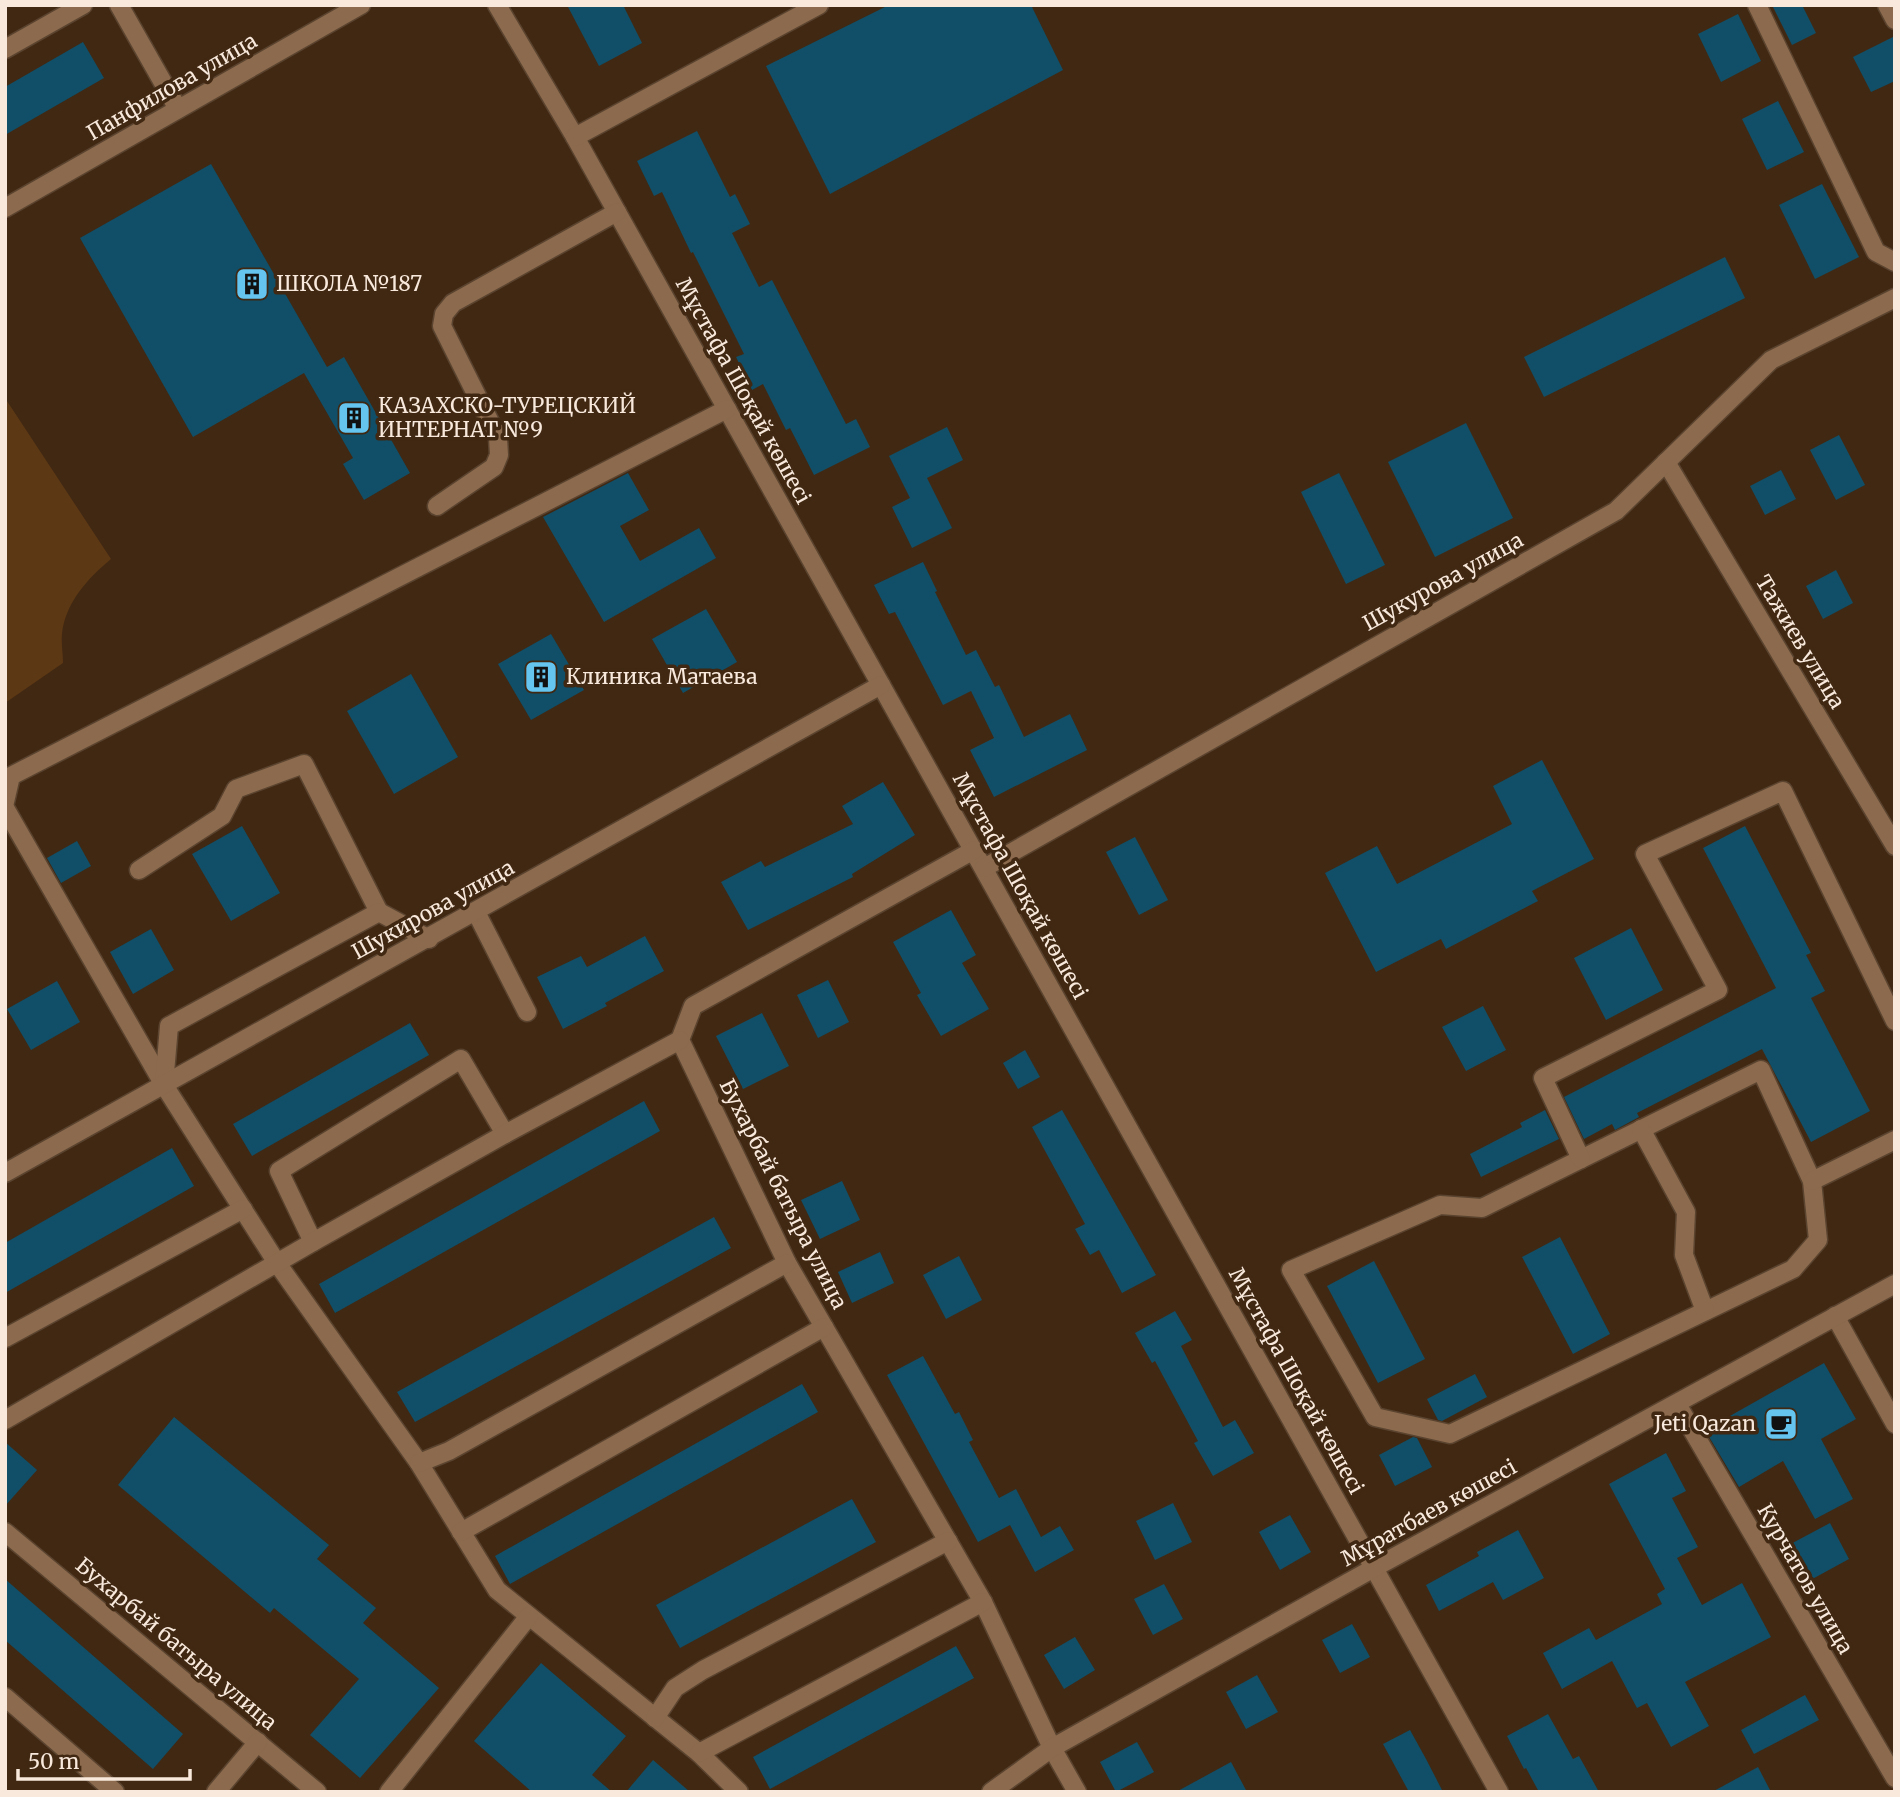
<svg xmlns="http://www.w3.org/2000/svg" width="1900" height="1797" font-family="Merriweather,serif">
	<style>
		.green { fill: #5d3814 }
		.building { fill: #104f67 }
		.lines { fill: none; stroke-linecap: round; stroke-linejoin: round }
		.minor-casing { stroke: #5a432f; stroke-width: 21 }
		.minor { stroke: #8b6a4d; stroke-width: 18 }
		.labels { text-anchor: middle; stroke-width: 7; stroke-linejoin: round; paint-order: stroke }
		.street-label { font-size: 21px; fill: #f8e9dc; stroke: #402813 }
		.poi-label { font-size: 21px; fill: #f8e9dc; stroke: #402813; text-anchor: start }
	</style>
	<rect width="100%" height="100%" fill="#402813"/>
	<path class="green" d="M 5,398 L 111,559 C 88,578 65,603 62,634 C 61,643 63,653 63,663 L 5,703 Z"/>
	<g class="building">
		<polygon points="567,5 623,5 642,43 599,66"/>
		<polygon points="889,5 1031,5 1063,70 830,194 766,66"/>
		<polygon points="1772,5 1802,5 1816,33 1792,45"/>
		<polygon points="1738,14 1761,61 1721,82 1698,34"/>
		<polygon points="1895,36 1895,81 1871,92 1853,57"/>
		<polygon points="83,42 104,78 5,135 5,87"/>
		<polygon points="1778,101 1804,152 1767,170 1742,119"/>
		<polygon points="697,131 730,197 735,194 750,224 732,233 759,287 772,280 846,424 856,419 870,447 814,475 790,428 786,430 763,384 752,390 736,357 744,354 693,252 691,253 662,192 654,196 637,161"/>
		<polygon points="211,164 327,367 344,357 410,473 364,500 343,464 353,458 304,373 193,437 80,238"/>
		<polygon points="1822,184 1859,257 1815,279 1779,205"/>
		<polygon points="1725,257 1745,298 1544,397 1524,357"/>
		<polygon points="1466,423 1513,518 1435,557 1388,462"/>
		<polygon points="947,427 963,460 927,478 952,528 912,548 892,507 910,498 889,456"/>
		<polygon points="1839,435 1865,485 1836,500 1810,450"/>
		<polygon points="1781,470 1796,499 1765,515 1750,486"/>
		<polygon points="628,473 649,510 620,526 640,561 699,528 716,558 604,622 543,517"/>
		<polygon points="1339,473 1385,565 1346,584 1301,492"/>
		<polygon points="923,562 937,591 935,592 966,655 976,650 995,687 999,685 1024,737 1070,714 1087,750 994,797 970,750 994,738 971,691 943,705 895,612 889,614 874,585"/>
		<polygon points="1836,570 1853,603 1823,619 1806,586"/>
		<polygon points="706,609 737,662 683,693 652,639"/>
		<polygon points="551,634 584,690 531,720 498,664"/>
		<polygon points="411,674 458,757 394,794 347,711"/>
		<polygon points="1542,760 1594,859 1532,891 1538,901 1446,949 1441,939 1376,972 1325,873 1377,846 1397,884 1512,824 1493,786"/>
		<polygon points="883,782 915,835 852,874 853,877 748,930 721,882 761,861 765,867 853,824 842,806"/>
		<polygon points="242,826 280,893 231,921 192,854"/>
		<polygon points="1745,826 1811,953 1806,955 1825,991 1811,998 1870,1111 1811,1142 1762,1049 1637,1113 1639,1117 1615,1130 1612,1124 1584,1139 1564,1097 1776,988 1703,848"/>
		<polygon points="1135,837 1168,900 1139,915 1106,852"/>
		<polygon points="77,841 91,866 61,883 47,858"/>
		<polygon points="951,910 976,955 962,963 989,1009 941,1036 917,995 921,993 893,942"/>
		<polygon points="1631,928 1663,990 1606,1020 1574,958"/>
		<polygon points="151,929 174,970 133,994 110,952"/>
		<polygon points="645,936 664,971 605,1003 607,1006 563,1029 537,977 581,956 587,967"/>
		<polygon points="828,980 849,1022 818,1038 797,995"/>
		<polygon points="57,981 80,1022 31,1050 7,1009"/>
		<polygon points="1483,1006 1506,1050 1466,1071 1442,1027"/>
		<polygon points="762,1013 789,1066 743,1089 716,1036"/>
		<polygon points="410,1023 429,1055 252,1156 233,1124"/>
		<polygon points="1025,1050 1040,1077 1018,1089 1003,1063"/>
		<polygon points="644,1101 660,1131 335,1313 319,1284"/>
		<polygon points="1062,1110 1156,1275 1122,1293 1099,1250 1090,1255 1075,1229 1085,1224 1032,1127"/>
		<polygon points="1545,1110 1559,1139 1481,1177 1470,1154 1522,1127 1520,1123"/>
		<polygon points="172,1148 194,1186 5,1293 5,1243"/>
		<polygon points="842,1181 860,1220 820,1239 801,1200"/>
		<polygon points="714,1217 731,1248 415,1422 397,1392"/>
		<polygon points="1560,1237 1610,1334 1573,1354 1522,1257"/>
		<polygon points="880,1252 894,1283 852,1303 838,1272"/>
		<polygon points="959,1256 982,1300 946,1319 923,1275"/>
		<polygon points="1374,1261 1425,1359 1378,1383 1327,1286"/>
		<polygon points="1175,1311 1192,1340 1181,1346 1223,1427 1235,1420 1254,1453 1213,1476 1194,1443 1198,1441 1155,1361 1152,1363 1135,1333"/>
		<polygon points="923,1356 955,1414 959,1412 973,1440 969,1442 999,1498 1016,1489 1041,1537 1060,1526 1074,1550 1035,1572 1010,1525 978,1542 887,1375"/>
		<polygon points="1824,1363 1856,1419 1821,1439 1853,1499 1815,1519 1783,1461 1739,1487 1705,1430"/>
		<polygon points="1475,1374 1487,1397 1442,1421 1438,1420 1427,1399"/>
		<polygon points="802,1384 818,1412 510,1584 495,1556"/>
		<polygon points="174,1417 329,1545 317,1559 376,1608 363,1623 439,1688 360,1778 310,1735 359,1679 274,1608 270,1613 118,1485"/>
		<polygon points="1413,1437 1417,1438 1432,1467 1395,1486 1379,1455"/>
		<polygon points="5,1442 37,1470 5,1506"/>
		<polygon points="1666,1453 1686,1491 1672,1498 1698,1547 1677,1558 1702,1605 1742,1583 1771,1637 1685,1682 1709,1726 1671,1747 1647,1703 1637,1708 1612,1661 1562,1689 1543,1653 1589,1628 1596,1640 1662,1604 1657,1594 1665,1589 1609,1484"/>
		<polygon points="852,1499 876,1542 680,1648 656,1605"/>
		<polygon points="1173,1503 1192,1542 1155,1560 1136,1521"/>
		<polygon points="1290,1515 1311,1552 1280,1570 1259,1532"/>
		<polygon points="1830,1523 1849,1559 1805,1583 1785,1547"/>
		<polygon points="1518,1530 1544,1578 1503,1600 1493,1582 1439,1611 1426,1585 1479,1556 1477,1552"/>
		<polygon points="5,1579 183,1734 153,1769 5,1640"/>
		<polygon points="1164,1584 1183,1619 1153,1635 1134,1599"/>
		<polygon points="1352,1624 1370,1657 1340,1673 1322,1640"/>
		<polygon points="1075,1637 1095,1670 1064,1689 1044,1655"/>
		<polygon points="956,1646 974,1678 770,1789 753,1757"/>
		<polygon points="541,1663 626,1736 592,1775 612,1792 532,1792 474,1741"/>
		<polygon points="1257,1675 1278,1712 1246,1729 1226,1692"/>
		<polygon points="1805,1695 1819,1720 1754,1754 1741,1730"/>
		<polygon points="1548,1714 1573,1759 1579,1756 1599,1792 1539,1792 1526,1768 1524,1769 1507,1736"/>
		<polygon points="1410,1730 1426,1759 1443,1792 1409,1792 1383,1744"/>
		<polygon points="1137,1742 1154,1772 1116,1792 1100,1762"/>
		<polygon points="653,1760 690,1792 626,1792"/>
		<polygon points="1231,1762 1247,1792 1176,1792"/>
		<polygon points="1758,1767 1771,1792 1712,1792"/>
	</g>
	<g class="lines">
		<defs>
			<g id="minor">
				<polyline points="119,5 178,109"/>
				<polyline points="497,5 575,137 1499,1792"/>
				<polyline points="1757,5 1876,252 1895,262"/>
				<polyline points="1887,5 1895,20"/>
				<polyline points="5,49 83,5"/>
				<polyline points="575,137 819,5"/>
				<polyline points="5,208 361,5"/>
				<polyline points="1666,462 1895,846"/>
				<polyline points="437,506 494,467 499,455 498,438 442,326 444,314 453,303 617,212"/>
				<polyline points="5,802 11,776 727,409"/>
				<polyline points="5,808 164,1085 277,1263 419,1463 497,1590 699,1753 739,1792"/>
				<polyline points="974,850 693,1006 680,1040 787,1263 983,1602 1052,1748 1077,1792"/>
				<polyline points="984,868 1616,511 1771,360 1895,298"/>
				<polyline points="139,870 222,816 236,789 304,764 379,912"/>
				<polyline points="476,912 527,1012"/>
				<polygon points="1761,1070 1812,1181 1818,1240 1793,1269 1450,1434 1375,1417 1291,1270 1440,1205 1482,1208"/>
				<polyline points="164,1085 169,1026 379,912 429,939"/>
				<polyline points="1641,1129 1686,1212 1684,1255 1705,1311"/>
				<polyline points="1581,1159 1543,1078 1718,990 1645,854 1783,791 1895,1021"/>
				<polyline points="5,1173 881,685"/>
				<polyline points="1812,1181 1895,1140"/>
				<polyline points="313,1242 279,1171 461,1059 505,1134"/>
				<polyline points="1835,1316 1895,1424"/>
				<polyline points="5,1338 243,1209"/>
				<polyline points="1677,1404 1895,1778"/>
				<polyline points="5,1420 313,1242 505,1134 680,1040"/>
				<polyline points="419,1463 449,1451 787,1263"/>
				<polyline points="5,1532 317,1792"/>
				<polyline points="461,1532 824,1327"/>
				<polyline points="5,1697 115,1792"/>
				<polyline points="655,1718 675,1688 703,1670 948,1541"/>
				<polyline points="699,1753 983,1602"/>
				<polyline points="216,1792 258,1742"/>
				<polyline points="389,1792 529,1616"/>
				<polyline points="991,1792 1052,1748 1374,1568 1895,1284"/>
			</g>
		</defs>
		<use href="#minor" class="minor-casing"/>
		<use href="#minor" class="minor"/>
	</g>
	<defs>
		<symbol id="building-square" viewBox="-11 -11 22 22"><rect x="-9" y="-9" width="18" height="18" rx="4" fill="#65c5ef" stroke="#402813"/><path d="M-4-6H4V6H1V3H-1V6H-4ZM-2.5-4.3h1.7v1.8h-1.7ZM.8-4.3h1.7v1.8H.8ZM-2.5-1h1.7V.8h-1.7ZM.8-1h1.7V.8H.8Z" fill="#111"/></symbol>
		<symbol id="cafe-square" viewBox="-11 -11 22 22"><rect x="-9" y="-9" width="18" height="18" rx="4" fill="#65c5ef" stroke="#402813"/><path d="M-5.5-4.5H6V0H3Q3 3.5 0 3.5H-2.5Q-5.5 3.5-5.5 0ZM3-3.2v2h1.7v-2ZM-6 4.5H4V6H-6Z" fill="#111"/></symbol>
	</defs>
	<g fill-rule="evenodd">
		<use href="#building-square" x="233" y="265" width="38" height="38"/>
		<use href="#building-square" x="335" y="399" width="38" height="38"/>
		<use href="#building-square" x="522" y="658" width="38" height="38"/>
		<use href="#cafe-square" x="1762" y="1405" width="38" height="38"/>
	</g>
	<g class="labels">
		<g class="street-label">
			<text transform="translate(172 87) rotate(-30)" y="7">Панфилова улица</text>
			<text transform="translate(743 391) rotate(61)" y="7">Мұстафа Шоқай көшесі</text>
			<text transform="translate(1443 582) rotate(-29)" y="7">Шукурова улица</text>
			<text transform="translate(1800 642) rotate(59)" y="7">Тажиев улица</text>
			<text transform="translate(1020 886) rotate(61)" y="7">Мұстафа Шоқай көшесі</text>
			<text transform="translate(433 910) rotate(-29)" y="7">Шукирова улица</text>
			<text transform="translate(783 1194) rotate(63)" y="7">Бухарбай батыра улица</text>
			<text transform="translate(1296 1381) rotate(61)" y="7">Мұстафа Шоқай көшесі</text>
			<text transform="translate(1429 1513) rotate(-29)" y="7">Мұратбаев көшесі</text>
			<text transform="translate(1805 1579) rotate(60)" y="7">Курчатов улица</text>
			<text transform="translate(176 1644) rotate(40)" y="7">Бухарбай батыра улица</text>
		</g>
		<g class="poi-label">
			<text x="276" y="291">ШКОЛА №187</text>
			<text x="378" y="413">КАЗАХСКО-ТУРЕЦСКИЙ<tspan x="378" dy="24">ИНТЕРНАТ №9</tspan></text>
			<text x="566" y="684">Клиника Матаева</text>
			<text x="1756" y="1431" text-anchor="end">Jeti Qazan</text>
		</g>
	</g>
	<rect width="1900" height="1797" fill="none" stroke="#f8e9dc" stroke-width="14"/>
	<path d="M18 1769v10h172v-10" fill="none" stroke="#f8e9dc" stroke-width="3.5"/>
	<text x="28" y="1769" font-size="21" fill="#f8e9dc" stroke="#402813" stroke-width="5" paint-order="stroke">50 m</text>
</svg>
